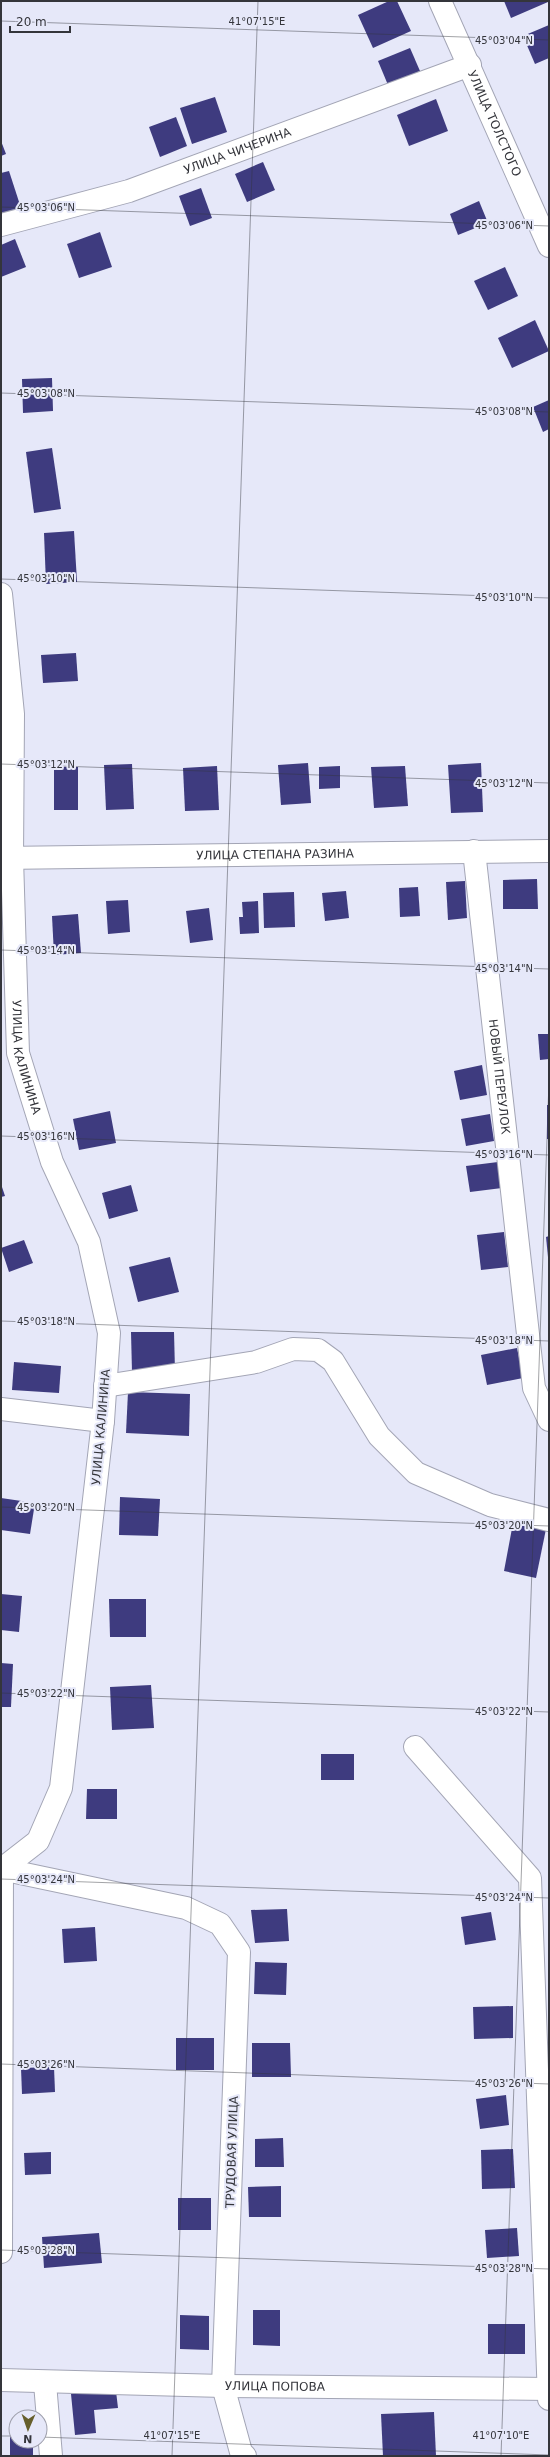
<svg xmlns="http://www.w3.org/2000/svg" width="550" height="2457" font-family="'DejaVu Sans',sans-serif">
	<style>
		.building { fill: #3e3b7f }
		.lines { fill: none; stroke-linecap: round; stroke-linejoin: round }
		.minor-casing { stroke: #a3a5b5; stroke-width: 24 }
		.major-casing { stroke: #a3a5b5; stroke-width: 24 }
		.minor { stroke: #fff; stroke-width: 22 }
		.major { stroke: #fff; stroke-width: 22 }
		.ticks { fill: none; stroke: #34353b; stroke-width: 1; stroke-opacity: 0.45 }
		.labels { text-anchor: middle; stroke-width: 4; stroke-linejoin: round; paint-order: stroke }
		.street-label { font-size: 12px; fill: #34353b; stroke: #e6e8f9 }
		.ticks-label { font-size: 10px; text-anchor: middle; fill: #34353b; stroke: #e6e8f9; stroke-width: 4; stroke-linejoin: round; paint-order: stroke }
	</style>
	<rect width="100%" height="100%" fill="#e6e8f9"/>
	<g class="building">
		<polygon points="389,1 397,1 411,31 373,48 358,15"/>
		<polygon points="504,1 548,1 548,2 511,18"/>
		<polygon points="549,25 549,58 535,64 523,36"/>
		<polygon points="410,48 420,71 388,85 378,61"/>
		<polygon points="215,97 227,132 192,144 180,108"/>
		<polygon points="436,99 448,131 409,146 397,115"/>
		<polygon points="176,117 187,146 160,157 149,127"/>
		<polygon points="1,141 6,154 1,156"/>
		<polygon points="263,162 275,190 247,202 235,174"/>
		<polygon points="9,171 21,208 1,214 1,173"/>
		<polygon points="201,188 212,218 190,226 179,196"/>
		<polygon points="479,201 488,223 458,235 450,214"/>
		<polygon points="100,232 112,267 79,278 67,244"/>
		<polygon points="15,239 26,267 1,277 1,245"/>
		<polygon points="505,267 518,296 488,310 474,281"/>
		<polygon points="535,320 549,351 512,368 498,338"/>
		<polygon points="52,378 53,411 23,413 22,379"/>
		<polygon points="549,400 549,429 543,432 533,407"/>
		<polygon points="52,448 61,509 34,513 26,452"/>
		<polygon points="74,531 77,582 46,584 44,533"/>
		<polygon points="76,653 78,681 43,683 41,655"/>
		<polygon points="308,763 311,803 281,805 278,765"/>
		<polygon points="481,763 483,812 451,813 448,765"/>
		<polygon points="132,764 134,809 106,810 104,765"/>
		<polygon points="217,766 219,810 185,811 183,768"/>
		<polygon points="340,766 340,788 319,789 319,767"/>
		<polygon points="405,766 408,806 374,808 371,767"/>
		<rect x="54" y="767" width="24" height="43"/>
		<polygon points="537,879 538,909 503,909 503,880"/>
		<polygon points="465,881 467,918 448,920 446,882"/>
		<polygon points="418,887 420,916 400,917 399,888"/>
		<polygon points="346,891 349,918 325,921 322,893"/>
		<polygon points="294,892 295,927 264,928 263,893"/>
		<polygon points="128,900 130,932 108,934 106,901"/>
		<polygon points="258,901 259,933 240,934 239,917 243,917 242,902"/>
		<polygon points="209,908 213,940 190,943 186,911"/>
		<polygon points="78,914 81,953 54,955 52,916"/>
		<polygon points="538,1034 549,1034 549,1059 540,1060"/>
		<polygon points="482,1065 487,1095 460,1100 454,1071"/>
		<rect x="547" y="1105" width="2" height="34"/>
		<polygon points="110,1111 116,1143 79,1150 73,1119"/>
		<polygon points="490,1114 494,1141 466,1146 461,1119"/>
		<polygon points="498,1162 502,1188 470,1192 466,1166"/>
		<polygon points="1,1184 5,1196 1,1197"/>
		<polygon points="131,1185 138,1211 109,1219 102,1193"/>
		<polygon points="504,1232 508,1267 481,1270 477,1235"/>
		<polygon points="549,1236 549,1257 548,1257 546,1237"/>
		<polygon points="24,1240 33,1263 9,1272 1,1248"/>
		<polygon points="170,1257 179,1292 138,1302 129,1267"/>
		<polygon points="131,1332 174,1332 175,1371 132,1372"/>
		<polygon points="517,1348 523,1378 487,1385 481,1355"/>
		<polygon points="14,1362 61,1366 59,1393 12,1390"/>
		<polygon points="128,1392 190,1394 189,1436 126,1433"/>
		<polygon points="120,1497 160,1499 158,1536 119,1535"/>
		<polygon points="1,1498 35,1503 30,1534 1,1530"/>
		<polygon points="513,1523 546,1529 536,1578 504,1571"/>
		<polygon points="1,1594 22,1596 19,1632 1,1630"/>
		<polygon points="109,1599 146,1599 146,1637 110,1637"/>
		<polygon points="1,1663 13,1664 11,1707 1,1707"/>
		<polygon points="151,1685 154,1728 112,1730 110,1687"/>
		<rect x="321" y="1754" width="33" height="26"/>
		<polygon points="87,1789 117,1789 117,1819 86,1819"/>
		<polygon points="287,1909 289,1941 255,1943 251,1910"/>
		<polygon points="491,1912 496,1940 465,1945 461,1917"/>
		<polygon points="95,1927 97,1961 64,1963 62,1929"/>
		<polygon points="255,1962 287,1963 286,1995 254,1994"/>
		<polygon points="513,2006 513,2038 474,2039 473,2007"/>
		<rect x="176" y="2038" width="38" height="32"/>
		<polygon points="252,2043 290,2043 291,2077 252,2077"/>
		<polygon points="54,2067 55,2092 22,2094 21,2068"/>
		<polygon points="506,2095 509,2125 480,2129 476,2099"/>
		<polygon points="283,2138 284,2167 255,2167 255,2139"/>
		<polygon points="513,2149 515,2188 482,2189 481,2150"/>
		<polygon points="51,2152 51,2174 25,2175 24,2153"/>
		<polygon points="281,2186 281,2217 249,2217 248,2187"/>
		<rect x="178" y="2198" width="33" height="32"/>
		<polygon points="517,2228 519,2256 487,2258 485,2230"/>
		<polygon points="99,2233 102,2263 44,2268 42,2237"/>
		<polygon points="253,2310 280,2310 280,2346 253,2345"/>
		<polygon points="180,2315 209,2316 209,2350 180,2349"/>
		<rect x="488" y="2324" width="37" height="30"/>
		<polygon points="116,2391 118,2408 94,2410 96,2433 75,2435 71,2394"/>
		<polygon points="434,2412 436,2456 383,2456 381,2414"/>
		<polygon points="10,2423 16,2423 16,2441 33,2441 33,2456 10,2456"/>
	</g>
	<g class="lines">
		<defs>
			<g id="minor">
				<path id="s1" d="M 1,225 L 129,191 L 470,65"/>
				<path id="s2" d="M 1,594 L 13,714 L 12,858 L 18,1053 L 52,1162 L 89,1242 L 109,1333 L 103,1421 L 61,1788 L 38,1841 L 2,1869 L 1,2252"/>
				<path id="s3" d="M 474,851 L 534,1388 L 549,1420"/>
				<path id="s4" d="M 1,858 L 549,851"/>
				<polyline points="105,1386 256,1362 293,1349 318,1350 333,1361 379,1436 416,1473 490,1505 549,1520"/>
				<polyline points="1,1409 103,1421"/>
				<polyline points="415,1747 530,1878 549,2399"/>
				<polyline points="1,1869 186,1908 220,1924 239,1952 223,2386 241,2452 245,2456"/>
				<path id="s5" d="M 1,2380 L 223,2386 L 549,2389"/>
				<polyline points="45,2383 51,2456"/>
			</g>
			<g id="major">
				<path id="s6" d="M 440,1 L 549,246"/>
			</g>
		</defs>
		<use href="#minor" class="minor-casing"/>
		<use href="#major" class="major-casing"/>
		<use href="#minor" class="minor"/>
		<use href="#major" class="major"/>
	</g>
	<path class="ticks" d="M 1,21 L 549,40M 1,207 L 549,226M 1,393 L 549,412M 1,579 L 549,598M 1,764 L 549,783M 1,950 L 549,969M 1,1136 L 549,1155M 1,1321 L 549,1341M 1,1507 L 549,1526M 1,1693 L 549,1712M 1,1879 L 549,1898M 1,2064 L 549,2084M 1,2250 L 549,2269M 1,2436 L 16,2436M 40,2437 L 549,2455M 172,2456 L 258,1M 501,2456 L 549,1081"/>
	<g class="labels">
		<g class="street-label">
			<text dy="4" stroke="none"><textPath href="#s6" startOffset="134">УЛИЦА ТОЛСТОГО</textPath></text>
			<text dy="4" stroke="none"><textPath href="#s1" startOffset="248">УЛИЦА ЧИЧЕРИНА</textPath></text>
			<text dy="4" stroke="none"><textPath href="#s4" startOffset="274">УЛИЦА СТЕПАНА РАЗИНА</textPath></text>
			<text dy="4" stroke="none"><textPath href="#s2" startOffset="465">УЛИЦА КАЛИНИНА</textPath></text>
			<text dy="4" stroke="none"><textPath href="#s3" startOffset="227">НОВЫЙ ПЕРЕУЛОК</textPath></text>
			<text transform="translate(101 1427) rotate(-85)" y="4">УЛИЦА КАЛИНИНА</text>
			<text transform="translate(232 2152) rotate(-88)" y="4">ТРУДОВАЯ УЛИЦА</text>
			<text dy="4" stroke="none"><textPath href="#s5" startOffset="274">УЛИЦА ПОПОВА</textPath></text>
		</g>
	</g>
	<g class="ticks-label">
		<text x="257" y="25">41°07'15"E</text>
		<text x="504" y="44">45°03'04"N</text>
		<text x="46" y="211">45°03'06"N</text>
		<text x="504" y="229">45°03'06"N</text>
		<text x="46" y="397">45°03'08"N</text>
		<text x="504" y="415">45°03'08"N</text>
		<text x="46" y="582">45°03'10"N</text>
		<text x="504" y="601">45°03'10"N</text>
		<text x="46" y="768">45°03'12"N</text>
		<text x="504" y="787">45°03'12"N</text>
		<text x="46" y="954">45°03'14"N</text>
		<text x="504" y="972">45°03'14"N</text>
		<text x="46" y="1140">45°03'16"N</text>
		<text x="504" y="1158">45°03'16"N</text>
		<text x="46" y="1325">45°03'18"N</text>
		<text x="504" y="1344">45°03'18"N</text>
		<text x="46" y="1511">45°03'20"N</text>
		<text x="504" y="1529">45°03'20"N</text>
		<text x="46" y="1697">45°03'22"N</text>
		<text x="504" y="1715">45°03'22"N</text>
		<text x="46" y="1883">45°03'24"N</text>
		<text x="504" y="1901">45°03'24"N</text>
		<text x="46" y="2068">45°03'26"N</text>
		<text x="504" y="2087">45°03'26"N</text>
		<text x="46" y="2254">45°03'28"N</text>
		<text x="504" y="2272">45°03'28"N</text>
		<text x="172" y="2439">41°07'15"E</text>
		<text x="501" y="2439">41°07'10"E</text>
	</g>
	<rect width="550" height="2457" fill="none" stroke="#34353b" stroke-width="4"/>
	<g transform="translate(28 2429) rotate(182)"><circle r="19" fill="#e6e8f9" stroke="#9fa0ad"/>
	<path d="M0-3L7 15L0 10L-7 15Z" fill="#665f2c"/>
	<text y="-6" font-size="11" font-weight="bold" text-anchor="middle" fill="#34353b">N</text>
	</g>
	<path d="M10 26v6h60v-6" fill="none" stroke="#34353b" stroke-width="2"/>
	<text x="16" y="26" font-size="12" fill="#34353b" stroke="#e6e8f9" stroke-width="3" paint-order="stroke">20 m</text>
</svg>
